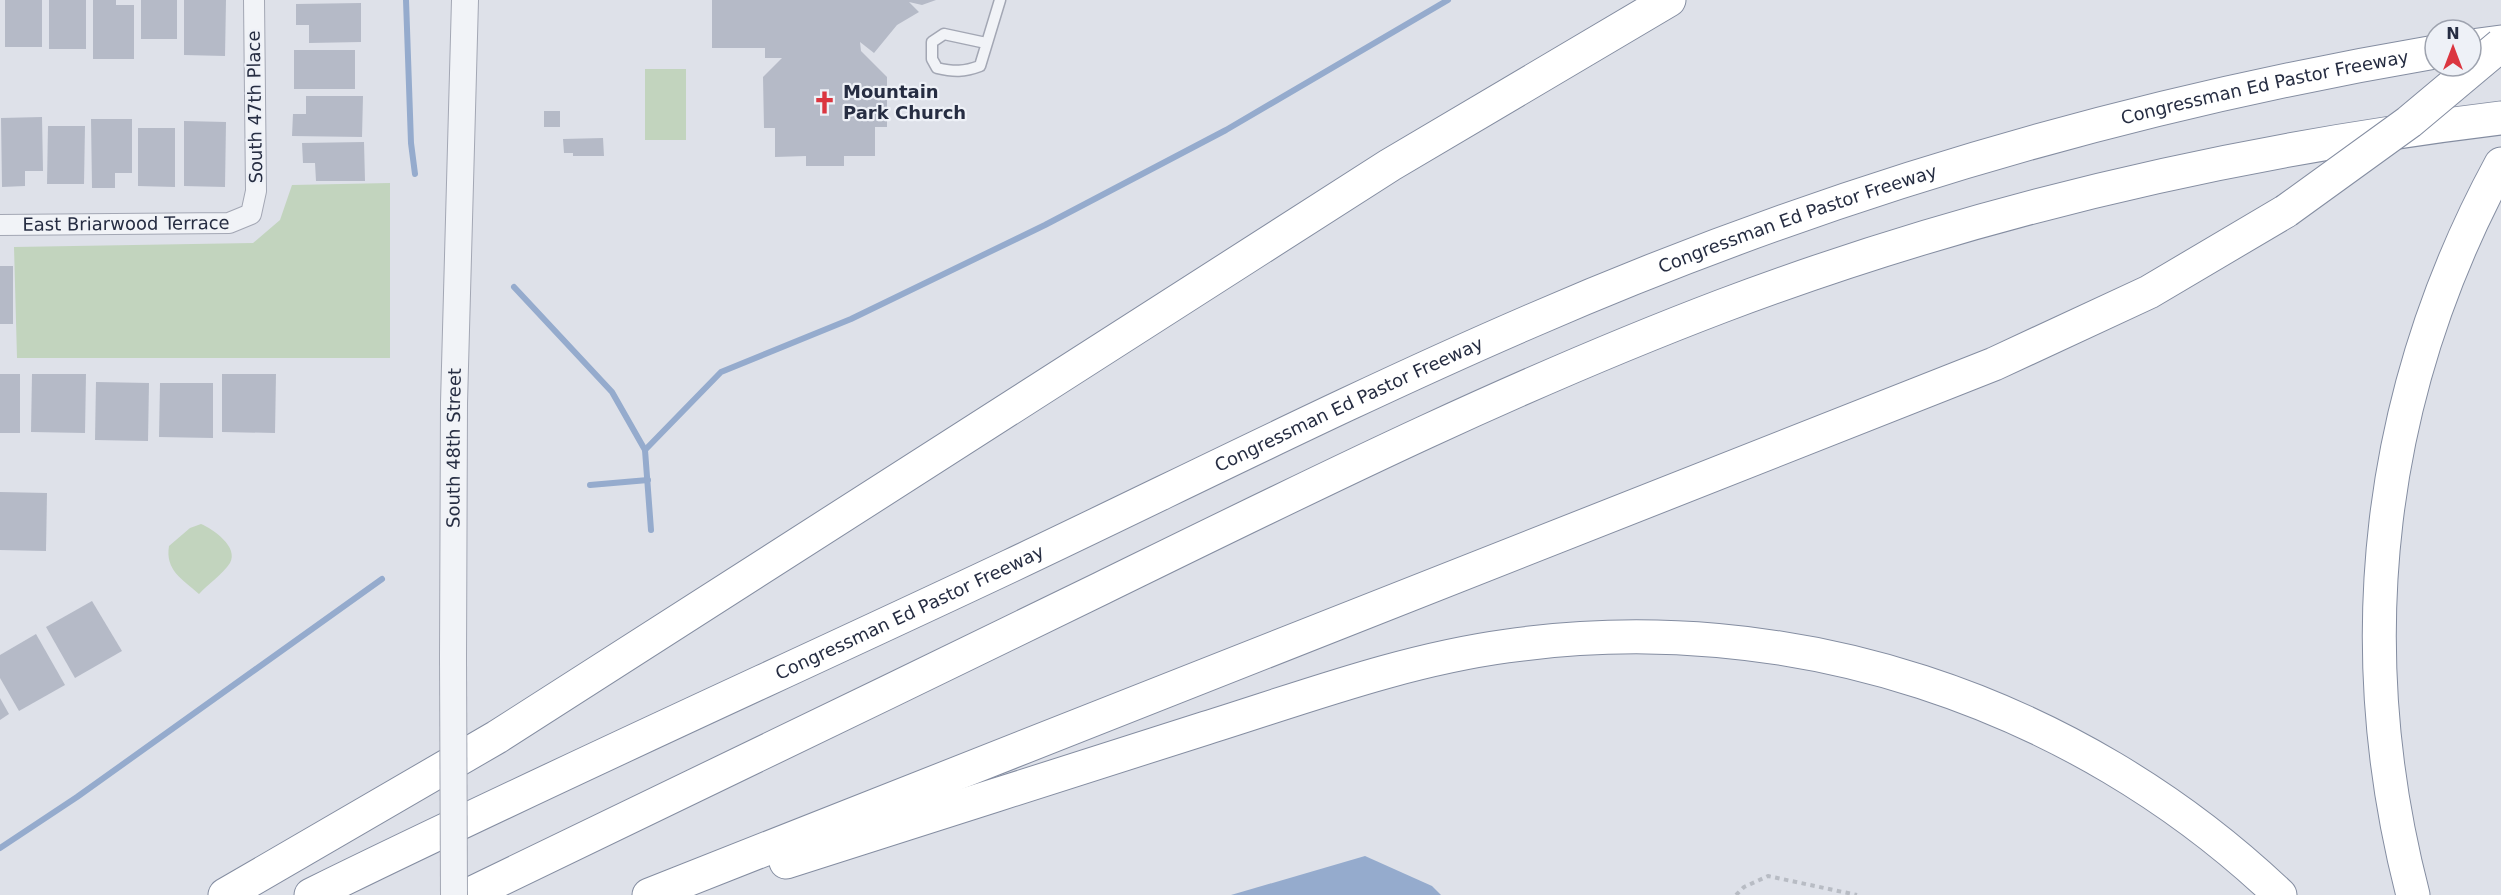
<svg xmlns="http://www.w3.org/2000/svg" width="2501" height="895" font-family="'DejaVu Sans',sans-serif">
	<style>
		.green { fill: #c2d4be }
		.water { fill: #95abcd }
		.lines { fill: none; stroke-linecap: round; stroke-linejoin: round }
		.stream { stroke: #95abcd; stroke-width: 6 }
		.building { fill: #b5bac7 }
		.service-casing { stroke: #a3a7b4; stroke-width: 13 }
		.minor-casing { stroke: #a3a7b4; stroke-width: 22 }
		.tertiary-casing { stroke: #a3a7b4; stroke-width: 28 }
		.motorway-casing { stroke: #848da1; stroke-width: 35 }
		.path { stroke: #b8bcc4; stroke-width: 4; stroke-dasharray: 4.5 4.5; stroke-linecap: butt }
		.service { stroke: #f1f3f7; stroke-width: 10 }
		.minor { stroke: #f1f3f7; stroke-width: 20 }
		.tertiary { stroke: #f1f3f7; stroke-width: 26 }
		.motorway { stroke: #fff; stroke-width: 33 }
		.tertiary-bridge-casing { stroke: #a3a7b4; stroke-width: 28; stroke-linecap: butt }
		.motorway-bridge-casing { stroke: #848da1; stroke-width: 35; stroke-linecap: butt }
		.tertiary-bridge { stroke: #f1f3f7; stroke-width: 26 }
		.motorway-bridge { stroke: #fff; stroke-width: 33 }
		.labels { text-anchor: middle; stroke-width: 4.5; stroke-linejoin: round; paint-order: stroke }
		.street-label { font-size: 18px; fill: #262d42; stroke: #eef1f7 }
		.poi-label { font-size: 18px; font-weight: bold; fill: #262d42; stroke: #eef1f7; text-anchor: start }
	</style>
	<rect width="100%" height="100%" fill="#dee1e9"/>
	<g class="green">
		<rect x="645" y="69" width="41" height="71"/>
		<polygon points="390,183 390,358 17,358 14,247 253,243 280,220 292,185"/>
		<path d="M 201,524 C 213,529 239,547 230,563 C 223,574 208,584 199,594 C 182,579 165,570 169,546 L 190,528 Z"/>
	</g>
	<polygon class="water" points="1365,856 1432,886 1441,895 1231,895"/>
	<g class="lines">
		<g class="stream">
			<polyline points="406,0 411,143 415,174"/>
			<polyline points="514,287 612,392 645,450"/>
			<polyline points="590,485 648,480"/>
			<polyline points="651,530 645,450 721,372 851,319 1045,225 1226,130 1448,0"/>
			<polyline points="0,848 77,797 382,579"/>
		</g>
	</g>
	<g class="building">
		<rect x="5" y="0" width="37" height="47"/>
		<rect x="49" y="0" width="37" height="49"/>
		<polygon points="93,0 116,0 116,5 134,5 134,59 93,59"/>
		<rect x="141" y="0" width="36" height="39"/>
		<polygon points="184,0 226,0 225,56 184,55"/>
		<polygon points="712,0 936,0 922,5 909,2 919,12 897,25 874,53 860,42 861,51 887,77 887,127 875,127 875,156 844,156 844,166 806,166 806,156 775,157 775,128 764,128 763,77 782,58 765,58 765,48 712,48"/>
		<polygon points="361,3 361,42 309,43 309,25 296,25 296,4"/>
		<rect x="294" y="50" width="61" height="39"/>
		<polygon points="306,96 363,96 362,137 292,136 293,114 306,114"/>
		<rect x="544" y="111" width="16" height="16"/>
		<polygon points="42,117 43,171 25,171 25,186 2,187 1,118"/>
		<polygon points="91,119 132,119 132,173 115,173 115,188 92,188"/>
		<polygon points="184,121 226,122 225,187 184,186"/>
		<polygon points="48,126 85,126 84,184 47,184"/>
		<polygon points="138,128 175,128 175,187 138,186"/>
		<polygon points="603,138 604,156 573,156 573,153 564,153 563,139"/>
		<polygon points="364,142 365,181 316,181 315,163 303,163 302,143"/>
		<rect x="0" y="266" width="13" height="58"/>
		<rect x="0" y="374" width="20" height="59"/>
		<polygon points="32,374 86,374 85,433 31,432"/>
		<polygon points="222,374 276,374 275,433 222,432"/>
		<polygon points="96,382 149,383 148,441 95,440"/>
		<polygon points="160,383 213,383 213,438 159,437"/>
		<polygon points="0,492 47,493 46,551 0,550"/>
		<polygon points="92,601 122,651 75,678 46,627"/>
		<polygon points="36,634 65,685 19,711 0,678 0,655"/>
		<polygon points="0,698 9,714 0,720"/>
	</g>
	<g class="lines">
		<defs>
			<path id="service" d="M 986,43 L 944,34 L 932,42 L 932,59 L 937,68 C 954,72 964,72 980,66 L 1000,0"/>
			<g id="minor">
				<path id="s1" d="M 0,225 L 229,223 L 251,214 L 256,191 L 254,0"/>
			</g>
			<g id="tertiary">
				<path id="s2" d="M 453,658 L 454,403 L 465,0"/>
			</g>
			<g id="motorway">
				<polyline points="2471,46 2501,42"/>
				<path d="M 786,862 C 926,817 1066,773 1206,728 C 1305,697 1404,660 1507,646 C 1789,606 2074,699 2280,895"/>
				<polyline points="225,895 497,737 1390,165 1669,0"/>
				<path id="s3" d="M 311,895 C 542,781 777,676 1010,566 C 1183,484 1355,397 1531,321 C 1820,195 2124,105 2435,52"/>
				<path d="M 468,895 C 679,793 891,691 1102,588 C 1306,488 1509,387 1722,306 C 1971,212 2237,150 2501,118"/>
				<polyline points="649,895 1994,364 2149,292 2286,211"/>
				<path d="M 2413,895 C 2348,644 2377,392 2501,164"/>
			</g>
		</defs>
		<use href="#service" class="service-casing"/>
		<use href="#minor" class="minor-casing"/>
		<use href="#tertiary" class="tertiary-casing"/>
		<use href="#motorway" class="motorway-casing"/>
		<polyline class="path" points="1736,895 1744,887 1768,876 1857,895"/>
		<use href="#service" class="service"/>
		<use href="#minor" class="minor"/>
		<use href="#tertiary" class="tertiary"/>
		<use href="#motorway" class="motorway"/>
		<defs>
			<polyline id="tertiary-bridge" points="453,658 454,895"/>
			<polyline id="motorway-bridge" points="2286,211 2409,122 2501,45"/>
		</defs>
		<use href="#tertiary-bridge" class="tertiary-bridge-casing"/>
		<use href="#motorway-bridge" class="motorway-bridge-casing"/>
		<use href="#tertiary-bridge" class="tertiary-bridge"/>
		<use href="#motorway-bridge" class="motorway-bridge"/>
	</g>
	<defs>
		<symbol id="church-bare" viewBox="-9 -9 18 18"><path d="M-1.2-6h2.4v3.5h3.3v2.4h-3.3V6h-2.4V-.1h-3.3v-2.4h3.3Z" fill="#db3640" stroke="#eef1f7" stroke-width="2.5" paint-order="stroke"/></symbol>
	</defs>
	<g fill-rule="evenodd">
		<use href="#church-bare" x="808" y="86" width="33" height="33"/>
	</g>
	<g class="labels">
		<g class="street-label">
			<text dy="6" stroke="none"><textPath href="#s3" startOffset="2120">Congressman Ed Pastor Freeway</textPath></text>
			<text transform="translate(255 107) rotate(-91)" y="6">South 47th Place</text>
			<text dy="6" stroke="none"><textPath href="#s3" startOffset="1634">Congressman Ed Pastor Freeway</textPath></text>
			<text dy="6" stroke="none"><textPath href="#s1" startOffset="126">East Briarwood Terrace</textPath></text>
			<text dy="6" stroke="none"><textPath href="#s3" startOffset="1148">Congressman Ed Pastor Freeway</textPath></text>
			<text dy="6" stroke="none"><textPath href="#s2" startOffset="210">South 48th Street</textPath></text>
			<text dy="6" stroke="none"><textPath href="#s3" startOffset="662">Congressman Ed Pastor Freeway</textPath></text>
		</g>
		<g class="poi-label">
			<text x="843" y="98">Mountain<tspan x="843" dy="21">Park Church</tspan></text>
		</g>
	</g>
	<g transform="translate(2453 48)"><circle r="28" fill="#eef1f7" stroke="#9ea3af" stroke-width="1.5"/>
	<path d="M0-4.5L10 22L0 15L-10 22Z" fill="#db3640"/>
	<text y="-9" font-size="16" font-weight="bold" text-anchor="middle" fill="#262d42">N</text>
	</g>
</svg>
